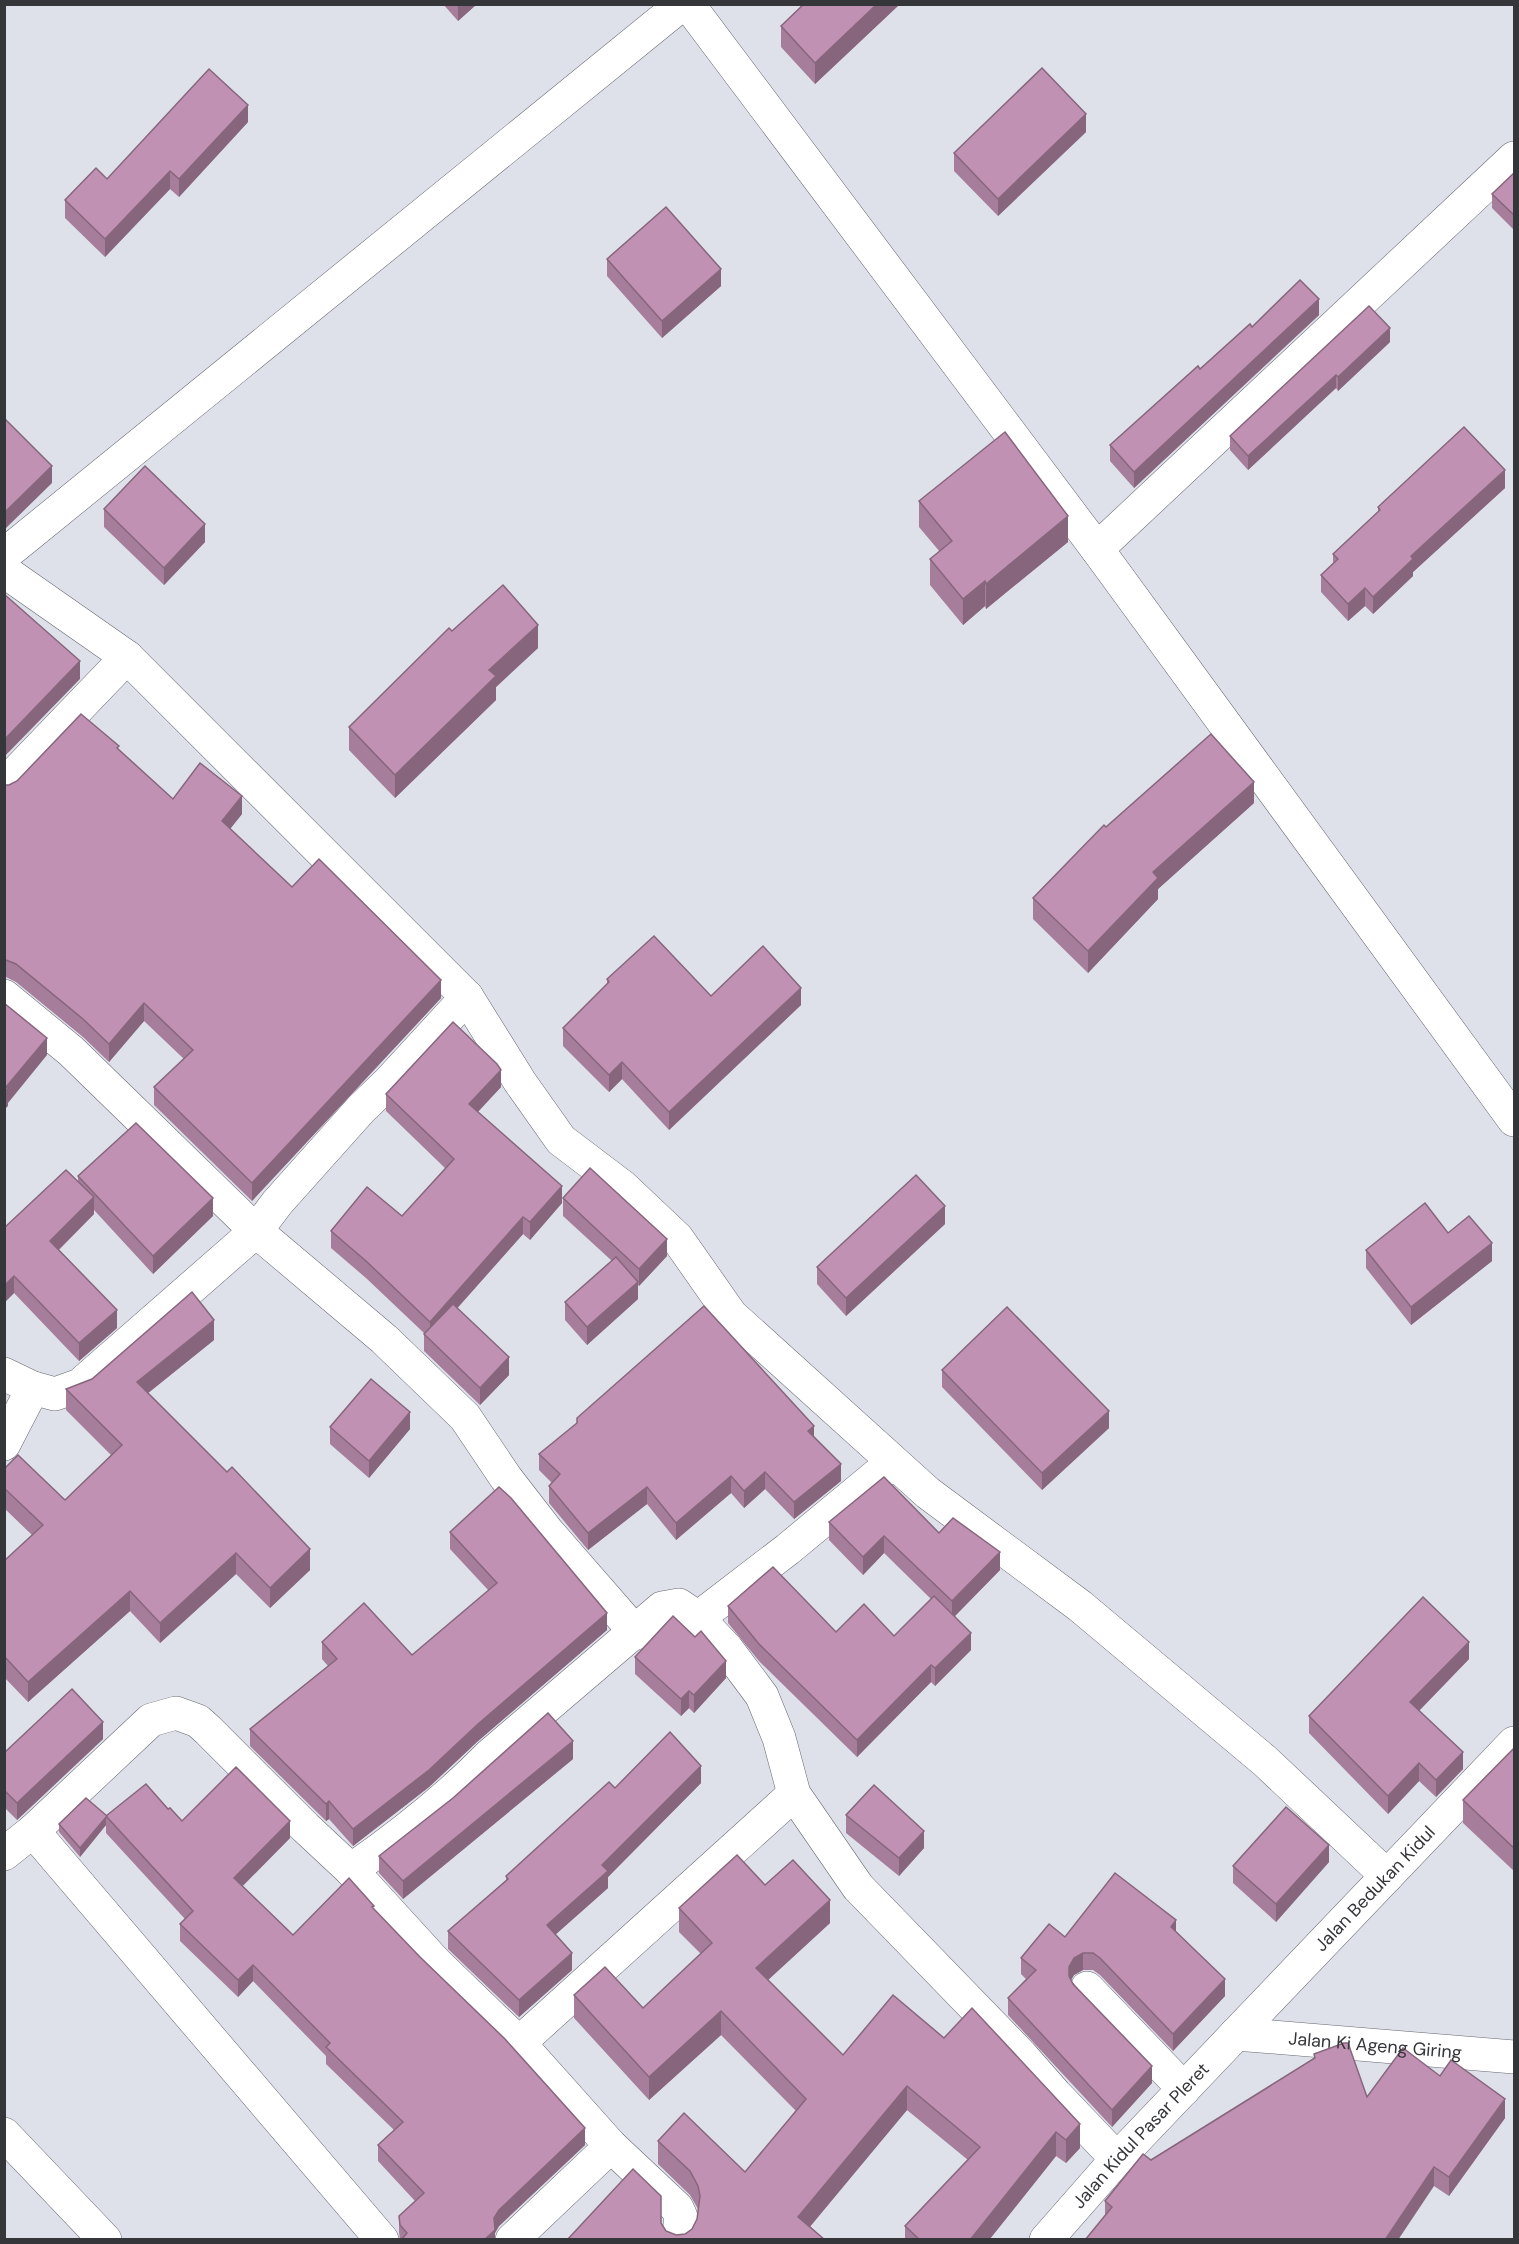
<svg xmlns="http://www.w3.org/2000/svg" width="1519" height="2244" font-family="'DM Sans',sans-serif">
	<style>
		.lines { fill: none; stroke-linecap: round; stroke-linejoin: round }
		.street-casing { stroke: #676971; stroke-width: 34 }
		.secondary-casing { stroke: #676971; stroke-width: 34 }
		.street { stroke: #fff; stroke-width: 33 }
		.secondary { stroke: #fff; stroke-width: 33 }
		.wall { fill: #a67d9a }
		.shaded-wall { fill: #87667d }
		.building { fill: #c191b3; stroke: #87667d; stroke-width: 1.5 }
		.labels { text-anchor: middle; stroke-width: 4.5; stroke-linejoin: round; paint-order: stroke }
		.street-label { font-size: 18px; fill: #35363a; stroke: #fff }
	</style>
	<rect width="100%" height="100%" fill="#dee0ea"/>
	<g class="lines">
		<defs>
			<g id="street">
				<polyline points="688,4 1097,549 1514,1120"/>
				<polyline points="1097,549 1514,158"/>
				<polyline points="4,555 682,4"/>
				<polyline points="4,571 127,657 467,997 520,1082 561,1140 623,1187 677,1238 731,1315 928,1493 1080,1606 1265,1761 1387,1876"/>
				<polyline points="4,785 127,657"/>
				<polyline points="4,996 71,1051 256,1231 277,1203 361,1109 389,1082 467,997"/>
				<polyline points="4,1374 33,1388 55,1394 80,1385 256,1231 384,1339 465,1417 506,1478 547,1531 636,1633"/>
				<polyline points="4,1444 33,1388"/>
				<polyline points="698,1618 788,1549 893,1462"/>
				<polyline points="33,1831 382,2240"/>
				<path d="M 4,1854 L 33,1831 L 151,1720 L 176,1713 L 198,1721 L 208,1730 L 306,1828 L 351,1870 C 400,1836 449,1797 490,1755 L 662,1608 L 679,1605 L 698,1618 L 727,1649 L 762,1696 L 779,1738 L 794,1794 L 858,1887 L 1021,2055 L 1056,2095 L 1117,2159"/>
				<polyline points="351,1870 436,1963 519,2043 611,2146 677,2208 681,2217 678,2240"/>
				<polyline points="1087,1988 1184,2089"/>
				<path id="s1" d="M 1236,2034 L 1514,1743"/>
				<polyline points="519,2043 794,1794"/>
				<polyline points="4,2134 105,2240"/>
				<polyline points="512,2240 611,2146"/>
			</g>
			<g id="secondary">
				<path id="s2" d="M 1046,2240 L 1117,2159 L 1236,2034 L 1514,2057"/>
			</g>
		</defs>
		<use href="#street" class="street-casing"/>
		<use href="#secondary" class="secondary-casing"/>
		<use href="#street" class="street"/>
		<use href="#secondary" class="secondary"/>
	</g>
	<g class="wall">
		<polygon points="443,4 477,4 458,21"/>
		<polygon points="799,4 900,4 815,84 781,47 781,26 801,7"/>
		<polygon points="248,122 179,197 170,189 105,257 65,218 65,200 107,179"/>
		<polygon points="1086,132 998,216 954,171 954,153"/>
		<polygon points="1515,172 1515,231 1492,208 1492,194"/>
		<polygon points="607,259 721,286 662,338 607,276"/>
		<polygon points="1319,315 1134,488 1110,461 1110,445 1200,369 1252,327"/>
		<polygon points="1390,342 1338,391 1336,388 1248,470 1230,450 1230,436"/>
		<polygon points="1505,488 1413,572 1413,576 1373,614 1365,606 1348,621 1321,592 1321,575 1333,563 1333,554 1378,513 1378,507"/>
		<polygon points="919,501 1068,542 986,609 985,606 963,625 930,585 930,559 940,552 919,527"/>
		<polygon points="104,509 205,542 164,585 104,527"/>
		<polygon points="452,631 538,648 496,687 496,700 395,798 349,750 349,727"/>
		<polygon points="119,750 173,799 242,814 230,829 292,887 441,998 252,1201 154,1105 154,1087 184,1059 144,1021 109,1062 83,1037 16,982 6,977 4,978 4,785 9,785"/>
		<polygon points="1254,803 1158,889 1158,899 1088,973 1033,919 1033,898 1106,827"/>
		<polygon points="1515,869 1515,891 1513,889 1513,871"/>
		<polygon points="607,979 711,996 801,1005 669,1130 622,1079 609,1092 563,1046 563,1028 607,984"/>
		<polygon points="501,1087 478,1112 562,1203 530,1240 523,1234 457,1308 509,1375 480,1405 424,1351 424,1333 366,1278 331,1248 331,1231 402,1216 446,1169 386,1111 386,1094"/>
		<polygon points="78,1176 213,1216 153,1274 94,1210 94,1214 59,1250 117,1328 79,1361 14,1293 4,1303 4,1228 78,1181"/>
		<polygon points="563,1198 667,1256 639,1286 638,1285 638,1299 587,1345 565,1320 565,1302 612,1261 563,1216"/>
		<polygon points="945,1224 846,1316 817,1284 817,1267"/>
		<polygon points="1448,1233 1492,1261 1411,1325 1366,1268 1366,1250"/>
		<polygon points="214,1340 148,1393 310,1570 270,1608 236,1574 160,1643 130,1611 28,1702 4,1677 4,1561 32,1535 4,1508 4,1469 65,1500 111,1455 66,1410 66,1389"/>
		<polygon points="942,1370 1109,1428 1042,1490 942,1387"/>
		<polygon points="330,1427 410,1429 369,1478 330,1444"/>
		<polygon points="814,1436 841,1481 794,1519 765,1489 744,1508 731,1493 676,1540 647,1504 588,1550 549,1503 549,1486 552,1483 539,1470 539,1454"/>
		<polygon points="829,1522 939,1533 1000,1570 955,1616 971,1650 935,1686 931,1682 857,1757 759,1661 728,1623 728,1606 836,1632 894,1636 931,1599 884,1553 863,1575 829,1540"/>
		<polygon points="450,1532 607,1630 478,1741 429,1787 353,1846 329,1819 326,1821 250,1746 250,1729 328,1666 322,1659 322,1642 412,1655 489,1591 450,1549"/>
		<polygon points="635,1657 726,1678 694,1713 689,1708 681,1716 635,1674"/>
		<polygon points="1469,1659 1419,1711 1463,1769 1436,1797 1419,1781 1388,1814 1309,1733 1309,1716"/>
		<polygon points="103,1739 17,1820 4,1807 4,1753"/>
		<polygon points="1515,1747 1515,1872 1463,1823 1463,1800"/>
		<polygon points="573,1759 403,1899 379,1873 379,1856 453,1798"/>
		<polygon points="701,1783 608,1877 608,1888 555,1935 572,1970 519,2017 448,1949 448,1931 506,1881 506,1876 615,1788"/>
		<polygon points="168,1809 182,1821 290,1838 242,1886 293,1935 374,1909 585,2145 499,2226 495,2233 495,2240 400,2240 399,2232 399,2216 415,2201 378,2161 378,2145 394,2130 326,2064 326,2056 253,1981 238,1997 180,1941 180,1924 185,1919 106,1833 106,1825 80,1857 59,1832 59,1824 107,1816"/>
		<polygon points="846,1815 924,1848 899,1876 846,1833"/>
		<polygon points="1329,1862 1276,1922 1233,1883 1233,1866"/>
		<polygon points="765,1885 830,1923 768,1980 843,2055 944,2038 1080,2148 1066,2163 1056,2156 989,2240 905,2240 905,2226 968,2160 907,2110 810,2226 825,2240 567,2240 661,2224 666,2231 676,2235 685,2234 692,2229 697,2219 698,2209 690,2195 658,2164 658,2141 745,2172 796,2111 721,2035 649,2100 574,2018 574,1995 643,2008 701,1954 679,1932 679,1908"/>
		<polygon points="1176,1932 1225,1996 1173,2051 1100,1975 1093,1970 1083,1970 1074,1975 1071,1980 1152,2083 1112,2127 1008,2015 1008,1998 1026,1979 1021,1974 1021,1958 1065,1937"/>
		<polygon points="1314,2054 1367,2097 1440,2076 1505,2118 1449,2196 1434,2186 1105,2215 1105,2201 1151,2160 1314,2058"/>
	</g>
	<g class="shaded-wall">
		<polygon points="458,4 477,4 458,21"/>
		<polygon points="877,4 900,4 815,84 815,63"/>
		<polygon points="248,105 248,122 179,197 179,179"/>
		<polygon points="1086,114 1086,132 998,216 998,199"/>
		<polygon points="170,171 170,189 105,257 105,239"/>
		<polygon points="721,269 721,286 662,338 662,321"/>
		<polygon points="1319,299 1319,315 1134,488 1134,472"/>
		<polygon points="1390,328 1390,342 1338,391 1338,377"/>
		<polygon points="1336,375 1336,388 1248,470 1248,456"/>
		<polygon points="52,466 52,483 4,530 4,513"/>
		<polygon points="1505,470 1505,488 1413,572 1413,576 1373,614 1373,597 1411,556"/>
		<polygon points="1068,516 1068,542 986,609 986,584"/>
		<polygon points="205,524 205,542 164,585 164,568"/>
		<polygon points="985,581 985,606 963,625 963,599"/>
		<polygon points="1365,588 1365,606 1348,621 1348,604"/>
		<polygon points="538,625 538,648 496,687 496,700 395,798 395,775 489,670"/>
		<polygon points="80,661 80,679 4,757 4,740"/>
		<polygon points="1254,782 1254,803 1158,889 1158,899 1088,973 1088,951 1153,872"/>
		<polygon points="242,796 242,814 222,839 222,821"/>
		<polygon points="441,980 441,998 252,1201 252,1183"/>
		<polygon points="801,988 801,1005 669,1130 669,1112"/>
		<polygon points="144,1003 144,1021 109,1062 109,1044"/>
		<polygon points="47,1038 47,1055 8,1103 8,1106 4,1110 4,1092 6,1087"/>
		<polygon points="622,1062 622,1079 609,1092 609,1075"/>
		<polygon points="501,1070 501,1087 469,1121 469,1104"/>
		<polygon points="562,1186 562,1203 530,1240 530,1222"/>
		<polygon points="94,1197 94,1214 50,1258 50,1241"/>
		<polygon points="213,1198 213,1216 153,1274 153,1256"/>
		<polygon points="945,1206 945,1224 846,1316 846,1298"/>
		<polygon points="523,1217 523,1234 430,1339 430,1322"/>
		<polygon points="667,1239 667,1256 639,1286 639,1269"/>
		<polygon points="1492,1243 1492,1261 1411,1325 1411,1307"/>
		<polygon points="14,1276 14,1293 4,1303 4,1286"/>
		<polygon points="638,1282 638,1299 587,1345 587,1327"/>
		<polygon points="117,1310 117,1328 79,1361 79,1343"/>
		<polygon points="214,1320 214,1340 137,1402 137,1382"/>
		<polygon points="509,1357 509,1375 480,1405 480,1388"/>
		<polygon points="1109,1411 1109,1428 1042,1490 1042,1473"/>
		<polygon points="410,1412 410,1429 369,1478 369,1461"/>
		<polygon points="814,1426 814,1443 808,1431"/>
		<polygon points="841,1464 841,1481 794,1519 794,1502"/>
		<polygon points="765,1472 765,1489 744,1508 744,1491"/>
		<polygon points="731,1476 731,1493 676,1540 676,1523"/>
		<polygon points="647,1487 647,1504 588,1550 588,1533"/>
		<polygon points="884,1536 884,1553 863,1575 863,1557"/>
		<polygon points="310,1549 310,1570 270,1608 270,1588"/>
		<polygon points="1000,1552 1000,1570 952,1619 952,1601"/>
		<polygon points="236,1553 236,1574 160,1643 160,1623"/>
		<polygon points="130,1591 130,1611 28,1702 28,1682"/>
		<polygon points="607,1613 607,1630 478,1741 429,1787 353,1846 353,1829"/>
		<polygon points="971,1633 971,1650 935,1686 935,1668"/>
		<polygon points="1469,1642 1469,1659 1410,1720 1410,1702"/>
		<polygon points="726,1661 726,1678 694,1713 694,1695"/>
		<polygon points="931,1665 931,1682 857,1757 857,1740"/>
		<polygon points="689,1691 689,1708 681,1716 681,1699"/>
		<polygon points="103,1722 103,1739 17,1820 17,1803"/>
		<polygon points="573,1741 573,1759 403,1899 403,1881"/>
		<polygon points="1463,1752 1463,1769 1436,1797 1436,1780"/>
		<polygon points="1419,1763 1419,1781 1388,1814 1388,1796"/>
		<polygon points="701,1766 701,1783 608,1877 608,1888 547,1942 547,1925 602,1865"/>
		<polygon points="329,1801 329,1819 326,1821 326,1804"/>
		<polygon points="106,1816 106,1825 80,1857 80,1848"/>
		<polygon points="290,1821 290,1838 234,1895 234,1878"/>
		<polygon points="924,1831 924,1848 899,1876 899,1858"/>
		<polygon points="1329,1845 1329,1862 1276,1922 1276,1904"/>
		<polygon points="830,1900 830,1923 756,1991 756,1968"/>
		<polygon points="1176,1920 1176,1937 1171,1927"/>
		<polygon points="572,1953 572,1970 519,2017 519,2000"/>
		<polygon points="1083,1953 1083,1970 1074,1975 1069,1983 1069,1967 1074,1958"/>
		<polygon points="253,1965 253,1981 238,1997 238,1980"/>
		<polygon points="1225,1979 1225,1996 1173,2051 1173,2034"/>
		<polygon points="721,2011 721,2035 649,2100 649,2077"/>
		<polygon points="1152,2066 1152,2083 1112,2127 1112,2110"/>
		<polygon points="907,2086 907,2110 799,2240 798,2217"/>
		<polygon points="1505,2099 1505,2118 1449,2196 1449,2177"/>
		<polygon points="1080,2124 1080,2148 1066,2163 1066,2140"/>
		<polygon points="585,2128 585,2145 499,2226 495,2233 495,2240 484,2240 499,2210"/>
		<polygon points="1056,2132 1056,2156 989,2240 970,2240"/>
		<polygon points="1434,2167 1434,2186 1398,2240 1385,2240"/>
	</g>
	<g class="building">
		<polygon points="804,4 877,4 815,63 781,26"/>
		<polygon points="1042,68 1086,114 998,199 954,153"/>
		<polygon points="209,69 248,105 179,179 170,171 105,239 65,200 96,168 107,179"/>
		<polygon points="1515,172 1515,216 1492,194"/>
		<polygon points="666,207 721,269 662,321 607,259"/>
		<polygon points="1300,280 1319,299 1134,472 1110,445 1198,366 1200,369 1250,324 1252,327"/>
		<polygon points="1369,306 1390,328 1338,377 1336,375 1248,456 1230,436"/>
		<polygon points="4,418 52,466 4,513"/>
		<polygon points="1464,427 1505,470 1411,556 1413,559 1373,597 1365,588 1348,604 1321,575 1338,559 1333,554 1380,510 1378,507"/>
		<polygon points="1005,432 1068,516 986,584 985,581 963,599 930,559 952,541 919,501"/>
		<polygon points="145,466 205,524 164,568 104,509"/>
		<polygon points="503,585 538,625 489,670 496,676 395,775 349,727 449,628 452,631"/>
		<polygon points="4,594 80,661 4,740"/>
		<polygon points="81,714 119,746 117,748 173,799 200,763 242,796 222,821 292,887 319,859 441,980 252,1183 154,1087 193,1050 144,1003 109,1044 83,1019 16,964 6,960 4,960 4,785 9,785 17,781"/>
		<polygon points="1211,734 1254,782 1153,872 1158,878 1088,951 1033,898 1104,825 1106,827"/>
		<polygon points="654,936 711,996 763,946 801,988 669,1112 622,1062 609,1075 563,1028 609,982 607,979"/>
		<polygon points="4,1003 47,1038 6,1087 8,1088 4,1092"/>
		<polygon points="453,1022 497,1064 501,1070 469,1104 562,1186 530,1222 523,1217 430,1322 366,1261 331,1231 367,1187 402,1216 454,1159 386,1094"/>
		<polygon points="136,1123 213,1198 153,1256 78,1176"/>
		<polygon points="590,1168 667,1239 639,1269 563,1198"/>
		<polygon points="66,1170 94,1197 50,1241 117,1310 79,1343 14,1276 4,1286 4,1228"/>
		<polygon points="916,1175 945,1206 846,1298 817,1267"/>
		<polygon points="1425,1203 1448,1233 1469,1216 1492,1243 1411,1307 1366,1250"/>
		<polygon points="616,1257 638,1282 587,1327 565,1302"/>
		<polygon points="192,1292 214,1320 137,1382 227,1472 232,1467 310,1549 270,1588 236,1553 160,1623 130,1591 28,1682 4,1656 4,1561 43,1525 4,1488 4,1469 18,1455 65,1500 122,1445 66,1389 92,1379"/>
		<polygon points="453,1304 509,1357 480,1388 424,1334"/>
		<polygon points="704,1306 814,1426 808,1431 841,1464 794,1502 765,1472 744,1491 731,1476 676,1523 647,1487 588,1533 549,1486 560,1474 539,1454 577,1423 577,1418"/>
		<polygon points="1007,1307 1109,1411 1042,1473 942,1370"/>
		<polygon points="371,1379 410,1412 369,1461 330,1427"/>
		<polygon points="884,1477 939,1533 953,1518 1000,1552 952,1601 884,1536 863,1557 829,1522"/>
		<polygon points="499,1487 511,1498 607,1613 478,1724 429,1770 353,1829 329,1801 326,1804 250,1729 337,1659 322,1642 364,1603 412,1655 497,1583 450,1532"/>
		<polygon points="773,1567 836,1632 864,1604 894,1636 934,1596 971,1633 935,1668 931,1665 857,1740 759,1644 728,1606"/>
		<polygon points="1423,1597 1469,1642 1410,1702 1463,1752 1436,1780 1419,1763 1388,1796 1309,1716"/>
		<polygon points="673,1616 695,1637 701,1631 726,1661 694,1695 689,1691 681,1699 635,1657"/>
		<polygon points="72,1689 103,1722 17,1803 4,1790 4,1753"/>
		<polygon points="548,1713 573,1741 403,1881 379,1856 453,1798"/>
		<polygon points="670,1732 701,1766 602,1865 608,1871 547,1925 572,1953 519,2000 448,1931 508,1879 506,1876 609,1782 615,1788"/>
		<polygon points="1515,1747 1515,1849 1463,1800"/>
		<polygon points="236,1767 290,1821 234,1878 293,1935 349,1878 374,1906 372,1907 420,1957 505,2039 585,2128 499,2210 494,2218 495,2230 484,2240 401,2240 407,2233 400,2225 399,2216 424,2193 378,2145 403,2122 326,2047 330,2043 253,1965 238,1980 180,1924 193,1911 106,1816 146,1784 168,1809 170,1808 182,1821"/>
		<polygon points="874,1785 924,1831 899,1858 846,1815"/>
		<polygon points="86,1798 107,1816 80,1848 59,1824"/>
		<polygon points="1286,1807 1329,1845 1276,1904 1233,1866"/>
		<polygon points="737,1855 765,1885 793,1860 830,1900 756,1968 843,2055 893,1995 944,2038 972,2008 1080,2124 1066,2140 1056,2132 970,2240 920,2240 905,2226 980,2147 907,2086 798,2217 825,2240 567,2240 633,2169 661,2196 661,2223 666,2231 676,2235 685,2234 692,2229 697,2219 700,2196 698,2186 690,2171 658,2141 684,2113 745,2172 806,2099 721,2011 649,2077 574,1995 605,1967 643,2008 712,1943 679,1908"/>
		<polygon points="1115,1873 1176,1920 1171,1927 1225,1979 1173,2034 1100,1958 1093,1953 1083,1953 1074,1958 1069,1967 1069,1976 1073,1984 1152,2066 1112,2110 1008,1998 1036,1970 1021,1958 1049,1924 1065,1937"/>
		<polygon points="1344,2043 1348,2043 1367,2097 1403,2048 1440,2076 1451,2060 1505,2099 1449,2177 1434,2167 1385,2240 1085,2240 1112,2207 1105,2201 1143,2154 1151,2160 1315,2058 1314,2054"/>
	</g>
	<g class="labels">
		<g class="street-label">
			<text dy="6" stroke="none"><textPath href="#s1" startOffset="201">Jalan Bedukan Kidul</textPath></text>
			<text dy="6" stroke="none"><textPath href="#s2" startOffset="420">Jalan Ki Ageng Giring</textPath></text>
			<text dy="6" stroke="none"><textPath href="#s2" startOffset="141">Jalan Kidul Pasar Pleret</textPath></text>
		</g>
	</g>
	<rect width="1519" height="2244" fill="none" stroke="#35363a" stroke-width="12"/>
</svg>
